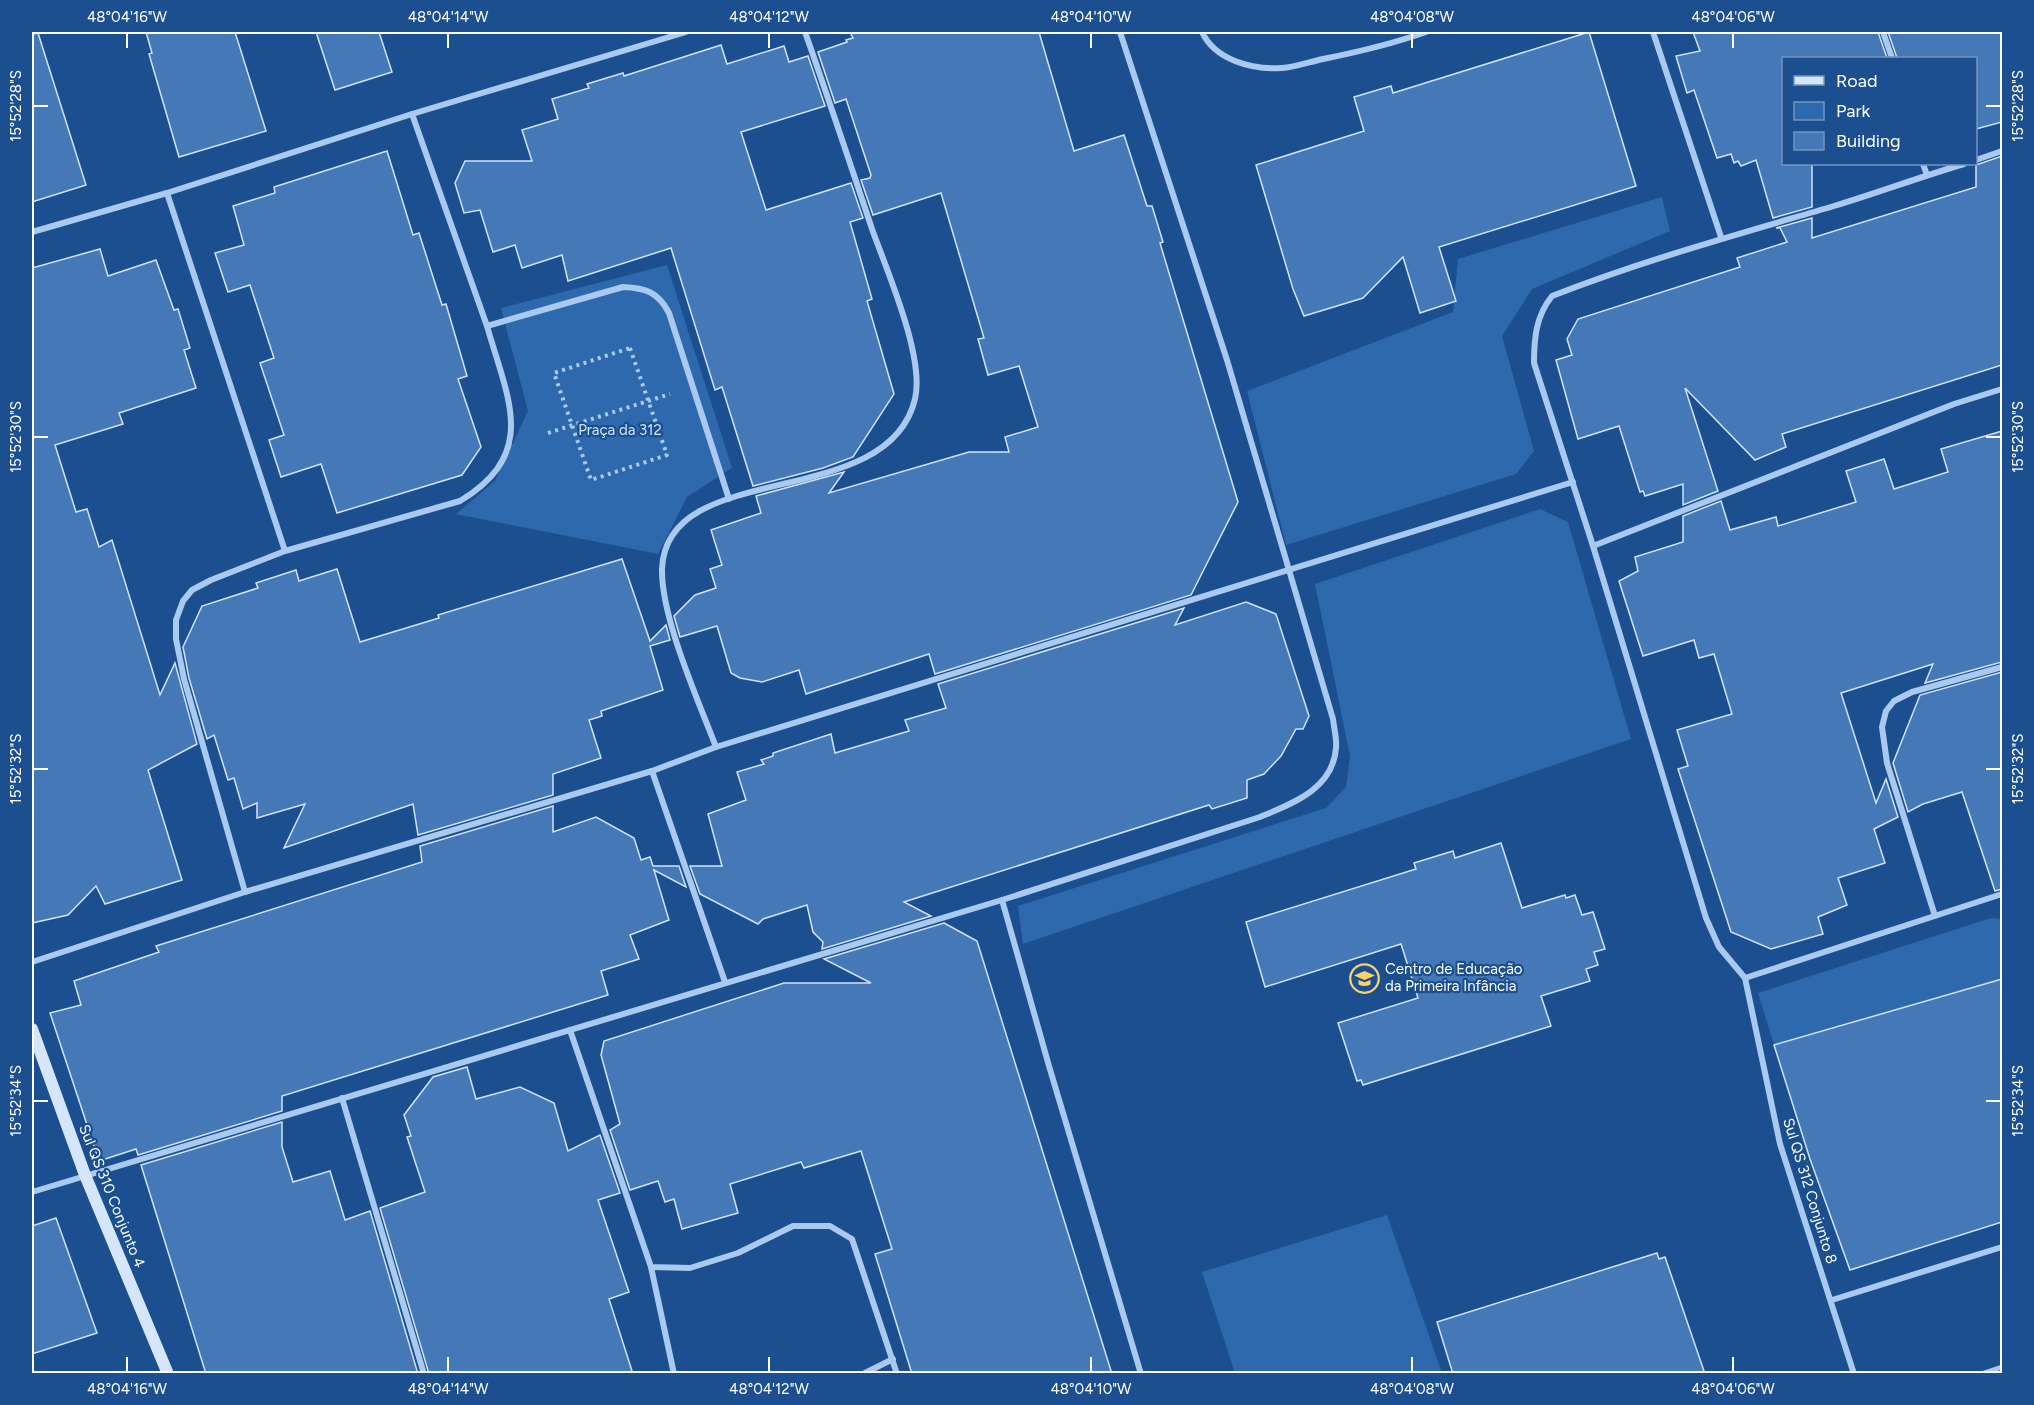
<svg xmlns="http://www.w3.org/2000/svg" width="2034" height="1405" font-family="Figtree,sans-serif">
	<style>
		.green { fill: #2e69ad }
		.building { fill: #4478b7; stroke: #cfe3fa; stroke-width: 1.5 }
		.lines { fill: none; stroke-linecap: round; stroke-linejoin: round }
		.path { stroke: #a9c9ee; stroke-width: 4; stroke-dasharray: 3 4.5; stroke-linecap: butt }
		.lane { stroke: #a9c9ee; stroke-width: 4.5 }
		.street { stroke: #a9c9ee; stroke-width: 6 }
		.secondary { stroke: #d6e6fa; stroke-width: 12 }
		.ticks { fill: none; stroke: #fff; stroke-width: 2 }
		.labels { text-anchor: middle; stroke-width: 4.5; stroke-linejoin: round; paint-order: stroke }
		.park-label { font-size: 15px; fill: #cfe3fa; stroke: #1b4f8f }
		.poi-label { font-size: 15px; fill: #fff; stroke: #1b4f8f; text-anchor: start }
		.street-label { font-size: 15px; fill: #fff; stroke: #1b4f8f }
		.neatline { fill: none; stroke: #fff; stroke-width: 2 }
		.ticks-label { font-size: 15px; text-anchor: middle; fill: #fff }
	</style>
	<rect width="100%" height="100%" fill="#1b4f8f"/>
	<g class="green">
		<polygon points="1662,197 1670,231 1532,289 1502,336 1534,451 1516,474 1286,545 1247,391 1453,312 1458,259"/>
		<polygon points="667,265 732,468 687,497 658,554 456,514 495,481 528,411 501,308"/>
		<polygon points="1540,509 1568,522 1631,739 1023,944 1018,906 1326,808 1346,787 1350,756 1315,584"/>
		<polygon points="1991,918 2002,919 2002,979 1774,1045 1758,993"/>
		<polygon points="1387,1215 1442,1373 1235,1373 1202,1272"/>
	</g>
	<g class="building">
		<polygon points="146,32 235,32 266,131 179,157 149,54 152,53"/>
		<polygon points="316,32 379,32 392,72 335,90"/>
		<polygon points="850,32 1039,32 1074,151 1124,135 1147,206 1152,206 1163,242 1160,243 1238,502 1191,595 935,674 929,654 806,694 799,670 762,682 740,678 731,673 717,626 680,637 674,616 695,595 716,588 710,569 722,565 711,530 761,513 756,496 844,472 829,493 969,452 1009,452 1005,437 1038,427 1019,366 988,375 978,339 984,338 941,193 873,215 861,180 870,178 871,175 846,99 835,103 818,52 847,42 846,40 853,38"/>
		<polygon points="1589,32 1636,186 1439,247 1456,301 1420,313 1403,257 1363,298 1304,316 1293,289 1256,165 1364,131 1354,97 1391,86 1393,93"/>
		<polygon points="1693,32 1878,32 1887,58 1784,58 1784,164 1812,164 1812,207 1773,218 1756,160 1741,166 1738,161 1734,163 1731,154 1717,158 1694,90 1687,93 1676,56 1700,51"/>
		<polygon points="1888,32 2002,32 2002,122 1976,129 1976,58 1897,58"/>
		<polygon points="38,33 86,185 32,202 32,34"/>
		<polygon points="721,45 727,64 784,46 789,62 808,56 825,106 741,132 766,210 851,183 863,218 850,222 872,299 867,301 894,394 853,457 823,468 753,486 722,387 715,390 671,248 568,281 562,255 522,268 515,245 493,252 480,210 464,213 455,183 465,161 532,161 522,130 558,119 552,99 589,88 587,84 623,73 624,76"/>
		<polygon points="387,151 413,235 419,233 442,305 446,304 467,376 458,379 481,447 462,475 337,513 321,464 281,477 269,440 284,435 260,363 274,358 250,285 228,292 215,253 244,245 233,206 275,193 274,187"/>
		<polygon points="2002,156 2002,365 1782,434 1786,447 1755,460 1685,388 1718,491 1683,505 1683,484 1645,496 1643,491 1640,492 1619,426 1578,439 1556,360 1572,355 1567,339 1578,319 1740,267 1737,258 1787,242 1780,228 1776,228 1812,218 1812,238 1976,187 1976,165"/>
		<polygon points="100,249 108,276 156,260 174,310 178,309 190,348 184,350 196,388 119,413 123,424 55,445 76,512 87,509 99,547 112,540 160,695 175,663 197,744 148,770 182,880 105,904 96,886 68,915 32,923 32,268"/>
		<polygon points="2002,431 2002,662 1925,683 1933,664 1841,693 1876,803 1886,779 1898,817 1874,829 1885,863 1838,878 1847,905 1818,917 1823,934 1771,949 1731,932 1678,769 1688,766 1677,730 1732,714 1714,654 1699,658 1694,640 1643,656 1619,581 1638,571 1635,557 1683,542 1683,516 1721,501 1730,530 1776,517 1778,526 1856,502 1846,471 1884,459 1894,489 1948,472 1941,449"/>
		<polygon points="622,559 650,641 666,625 670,640 650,646 663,690 601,711 602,716 589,720 601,758 553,774 553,795 418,835 413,804 284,848 305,804 257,818 257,803 243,809 234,778 228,780 214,735 207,739 189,678 183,647 202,606 258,588 256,583 296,570 299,581 337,569 360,642 439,618 438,615"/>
		<polygon points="1246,602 1276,614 1309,716 1303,729 1296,729 1281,756 1264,774 1247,780 1247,798 1212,809 1209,805 904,902 931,916 822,949 823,942 813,932 807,905 763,919 758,924 700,894 690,866 722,866 708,814 746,800 737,772 764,764 761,760 773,756 773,753 831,734 835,753 909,731 905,720 946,708 938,684 1184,608 1175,625"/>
		<polygon points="2002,672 2002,889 1995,891 1962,792 1923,804 1908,812 1893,763 1920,695"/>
		<polygon points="553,806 553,832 596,817 634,838 641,860 650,857 653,866 679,866 686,887 654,870 669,920 630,935 639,959 601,971 608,995 282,1096 282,1111 138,1155 136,1149 99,1161 50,1013 81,1005 74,981 159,952 156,946 422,862 420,846"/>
		<polygon points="1501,843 1522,908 1565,895 1566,898 1575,895 1582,915 1593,912 1605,949 1594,952 1598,965 1586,969 1590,981 1541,996 1551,1026 1363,1085 1361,1080 1357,1081 1338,1023 1418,998 1401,944 1265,987 1246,922 1416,869 1414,863 1453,851 1455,858"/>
		<polygon points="944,923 977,941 1112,1374 912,1374 875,1254 892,1249 861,1151 804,1168 801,1162 730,1184 738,1213 682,1229 674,1199 665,1202 658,1181 630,1190 610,1130 620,1124 601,1055 604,1041 784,983 871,983 824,959"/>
		<polygon points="2002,979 2002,1222 1850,1270 1810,1159 1774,1045"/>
		<polygon points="467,1067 476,1099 520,1087 554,1103 568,1151 600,1135 620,1193 598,1200 629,1292 609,1299 633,1374 429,1374 380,1208 425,1192 407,1137 411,1136 404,1115 433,1077"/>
		<polygon points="282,1122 282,1147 293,1182 330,1171 345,1220 370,1211 418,1374 206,1374 141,1165"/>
		<polygon points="56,1218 97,1333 32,1354 32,1226"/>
		<polygon points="1657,1253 1659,1259 1665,1257 1705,1374 1453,1374 1437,1322"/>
	</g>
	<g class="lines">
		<g class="path">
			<polygon points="630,348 667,455 591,480 554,373"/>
			<polyline points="548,433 670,394"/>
		</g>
		<polyline class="lane" points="1981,1374 2002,1367"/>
		<g class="street">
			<path d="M 1202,32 C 1215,60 1252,70 1282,68 C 1295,67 1309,62 1323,59 C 1358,52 1392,44 1426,32"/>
			<polyline points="1653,32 1721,237"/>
			<polyline points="1883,32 1892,58"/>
			<polyline points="412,114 487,326"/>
			<polyline points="1976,160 2002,151"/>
			<polyline points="1923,164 1927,175"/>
			<path d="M 1964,164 C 1920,177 1877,193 1834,206 C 1739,234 1644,260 1552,296 C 1536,316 1534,338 1534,363 L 1593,546 L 1706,918 L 1719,947 L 1745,978 L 2002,894"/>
			<polyline points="167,193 285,551"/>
			<polyline points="32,232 167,193 412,114 686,32"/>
			<polyline points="1593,546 1954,404 2002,389"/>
			<path d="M 716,747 C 698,700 661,617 662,569 C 666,457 888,513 915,399 C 925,357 887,271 872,229 C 850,163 828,97 805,32"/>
			<polyline points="652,771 725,982"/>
			<path d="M 245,892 L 184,679 L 176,639 L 176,620 L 183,601 L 192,590 L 211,580 L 285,551 L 460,501 C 539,453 508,400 487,326 L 623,287 C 646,288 658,292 669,313 L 729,499"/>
			<polyline points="1002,900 1049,1066 1141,1374"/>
			<polyline points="1935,916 1887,763 1882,727 1886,711 1894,701 1912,692 2002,667"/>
			<polyline points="32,962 245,892 652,771 716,747 1573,482"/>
			<polyline points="1745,978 1780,1144 1854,1374"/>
			<polyline points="570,1030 651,1267 690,1268 738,1253 793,1226 830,1226 852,1239 897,1374"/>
			<polyline points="342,1098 424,1374"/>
			<path d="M 32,1192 L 1002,900 L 1260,817 C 1293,803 1333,789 1336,748 C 1337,739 1334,728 1333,719 L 1227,360 L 1120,32"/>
			<polyline points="651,1267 674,1374"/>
			<polyline points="1832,1300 2002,1247"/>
			<polyline points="863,1374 893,1359"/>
		</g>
		<polyline class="secondary" points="32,1029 85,1175 168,1374"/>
	</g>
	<path class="ticks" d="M 127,33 L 127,48M 448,33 L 448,48M 769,33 L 769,48M 1091,33 L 1091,48M 1412,33 L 1412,48M 1733,33 L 1733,48M 33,106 L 48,106M 1986,106 L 2001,106M 33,437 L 48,437M 1986,437 L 2001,437M 33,769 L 48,769M 1986,769 L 2001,769M 33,1101 L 48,1101M 1986,1101 L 2001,1101M 127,1357 L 127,1372M 448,1357 L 448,1372M 769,1357 L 769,1372M 1091,1357 L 1091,1372M 1412,1357 L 1412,1372M 1733,1357 L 1733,1372"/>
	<defs>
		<symbol id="school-ring" viewBox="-11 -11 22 22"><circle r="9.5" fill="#1b4f8f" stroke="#ffd166" stroke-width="1.5"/><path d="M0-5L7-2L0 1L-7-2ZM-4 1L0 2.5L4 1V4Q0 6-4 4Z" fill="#ffd166"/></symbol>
	</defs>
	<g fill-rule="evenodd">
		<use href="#school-ring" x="1348" y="962" width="33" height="33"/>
	</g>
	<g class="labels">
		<g class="park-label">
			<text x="620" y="435">Praça da 312</text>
		</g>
		<g class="poi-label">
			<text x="1385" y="974">Centro de Educação<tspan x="1385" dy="17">da Primeira Infância</tspan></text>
		</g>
		<g class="street-label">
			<text transform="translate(1810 1191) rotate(73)" y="5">Sul QS 312 Conjunto 8</text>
			<text transform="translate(112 1196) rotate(68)" y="5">Sul QS 310 Conjunto 4</text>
		</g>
	</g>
	<rect width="2034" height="1405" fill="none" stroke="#1b4f8f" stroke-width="66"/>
	<rect x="1782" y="57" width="195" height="108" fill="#1b4f8f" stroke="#7695bc" stroke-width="1.5"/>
	<rect x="1794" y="76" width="30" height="9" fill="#d6e6fa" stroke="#7695bc" stroke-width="1.5"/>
	<text x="1836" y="87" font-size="18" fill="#ffffff">Road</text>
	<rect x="1794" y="102" width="30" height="18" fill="#2e69ad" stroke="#7695bc" stroke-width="1.5"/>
	<text x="1836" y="117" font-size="18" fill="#ffffff">Park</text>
	<rect x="1794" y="132" width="30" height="18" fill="#4478b7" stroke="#7695bc" stroke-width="1.5"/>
	<text x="1836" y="147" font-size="18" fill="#ffffff">Building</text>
	<rect x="33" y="33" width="1968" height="1339" class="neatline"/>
	<g class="ticks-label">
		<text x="127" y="22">48°04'16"W</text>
		<text x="448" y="22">48°04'14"W</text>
		<text x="769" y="22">48°04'12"W</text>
		<text x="1091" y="22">48°04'10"W</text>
		<text x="1412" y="22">48°04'08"W</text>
		<text x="1733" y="22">48°04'06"W</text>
		<text transform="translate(16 106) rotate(-90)" y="5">15°52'28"S</text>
		<text transform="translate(2018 106) rotate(-90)" y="5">15°52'28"S</text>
		<text transform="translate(16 437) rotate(-90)" y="5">15°52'30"S</text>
		<text transform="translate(2018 437) rotate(-90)" y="5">15°52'30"S</text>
		<text transform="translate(16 769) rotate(-90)" y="5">15°52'32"S</text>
		<text transform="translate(2018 769) rotate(-90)" y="5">15°52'32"S</text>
		<text transform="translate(16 1101) rotate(-90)" y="5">15°52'34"S</text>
		<text transform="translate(2018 1101) rotate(-90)" y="5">15°52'34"S</text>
		<text x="127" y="1394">48°04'16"W</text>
		<text x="448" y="1394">48°04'14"W</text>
		<text x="769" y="1394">48°04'12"W</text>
		<text x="1091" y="1394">48°04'10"W</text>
		<text x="1412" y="1394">48°04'08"W</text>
		<text x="1733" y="1394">48°04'06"W</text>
	</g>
</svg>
